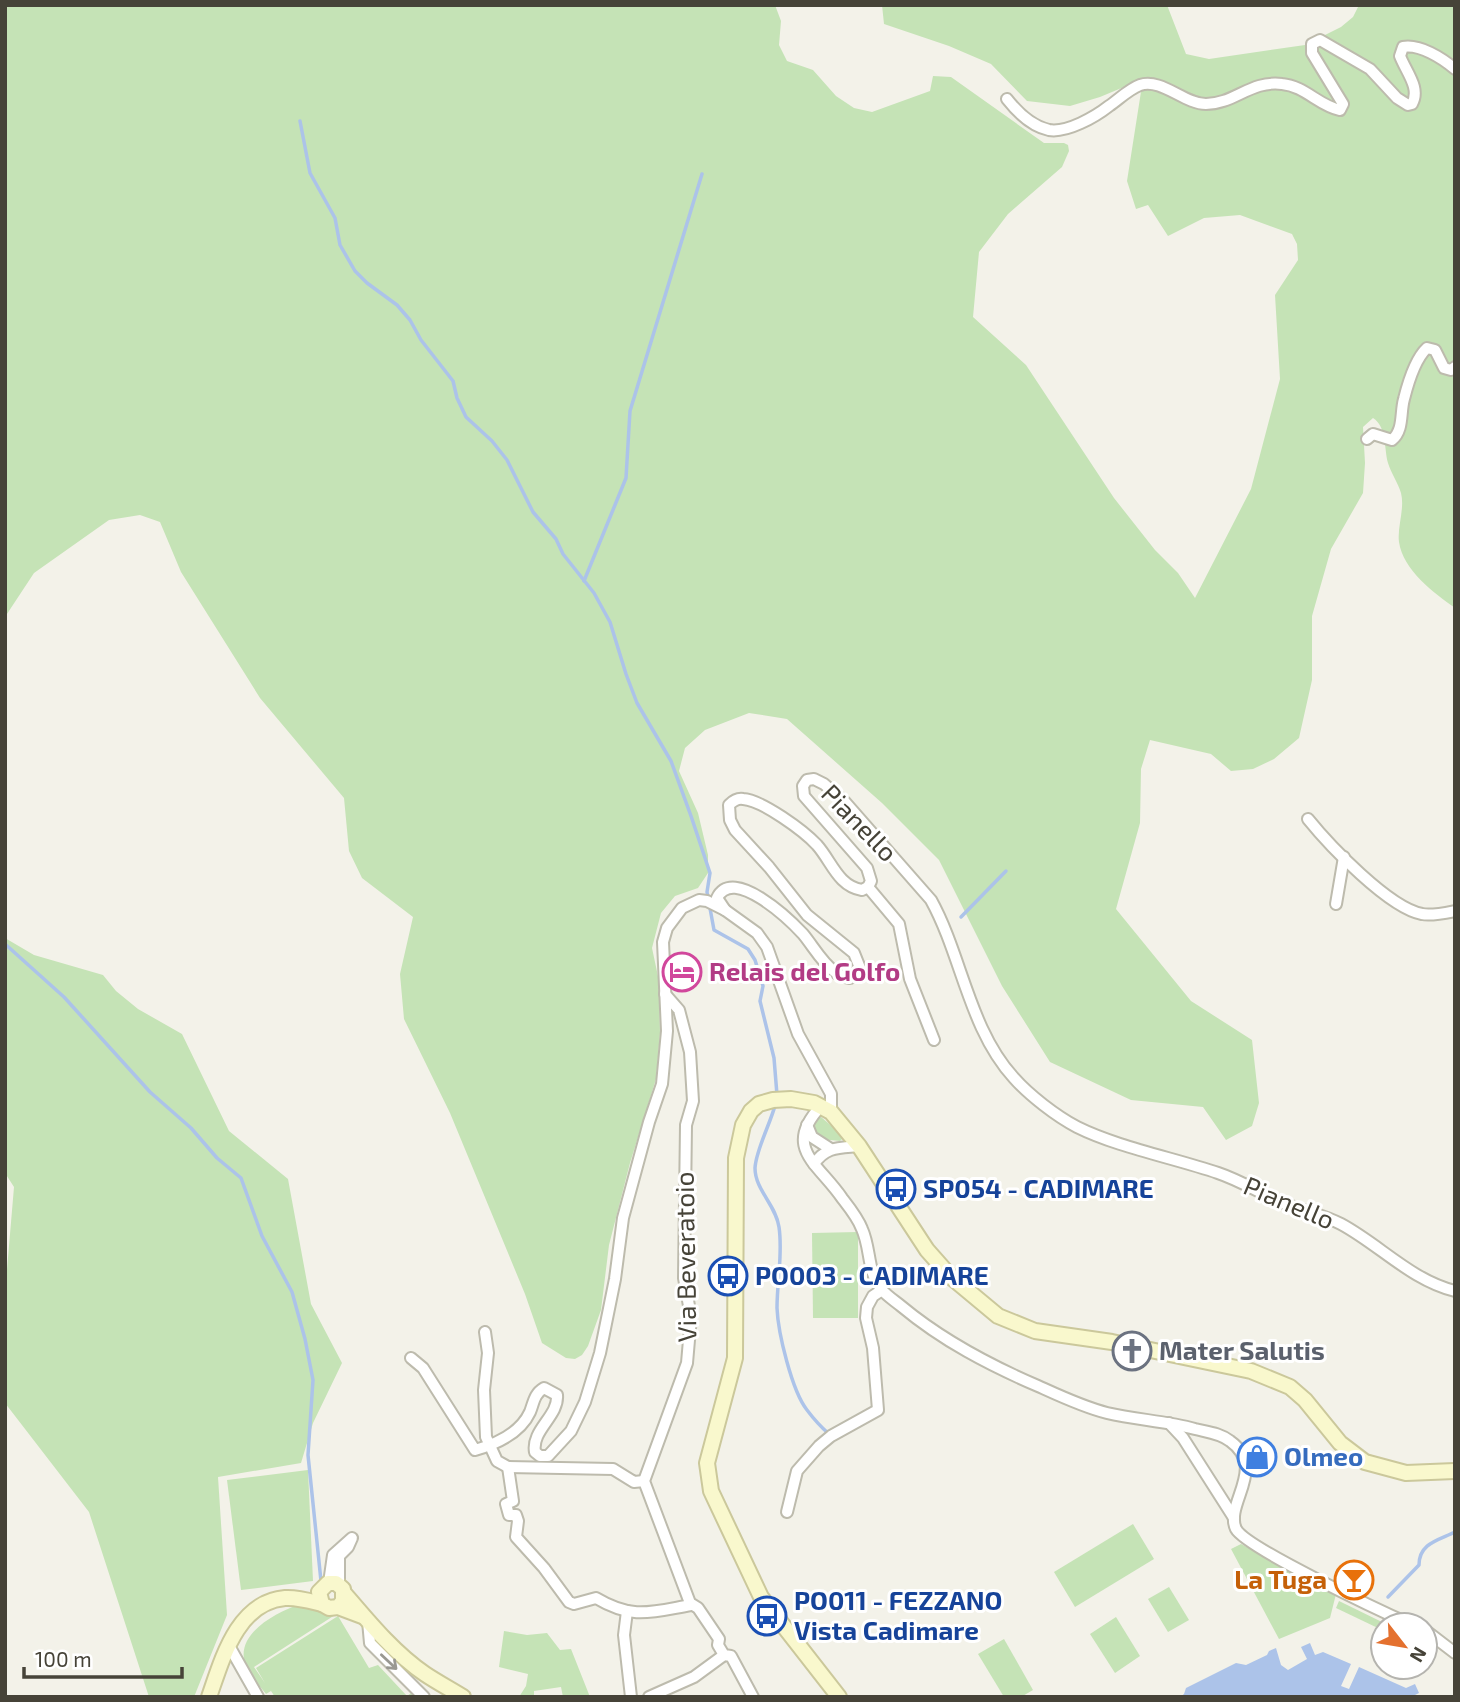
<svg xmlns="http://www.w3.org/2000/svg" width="1460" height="1702" font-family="'Exo 2',sans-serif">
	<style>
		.green { fill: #c5e3b6 }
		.water { fill: #acc3e9 }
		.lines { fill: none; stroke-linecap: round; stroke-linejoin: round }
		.stream { stroke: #acc3e9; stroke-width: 3.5 }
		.minor-casing { stroke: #bdbbad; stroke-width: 14 }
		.secondary-casing { stroke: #cbc89b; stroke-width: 18 }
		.minor { stroke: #fff; stroke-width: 10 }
		.secondary { stroke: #f9f8cd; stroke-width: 14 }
		.oneway { stroke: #999892 }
		.labels { text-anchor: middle; stroke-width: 6; stroke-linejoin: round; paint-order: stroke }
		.street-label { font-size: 26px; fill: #464338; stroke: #fff }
		.hotel-label { font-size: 26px; font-weight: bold; fill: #b23c85; stroke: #fff; text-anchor: start }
		.transit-label { font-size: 26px; font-weight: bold; fill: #164399; stroke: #fff; text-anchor: start }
		.worship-label { font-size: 26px; font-weight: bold; fill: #5b616d; stroke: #fff; text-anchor: start }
		.shop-label { font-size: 26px; font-weight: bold; fill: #366cbe; stroke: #fff; text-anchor: start }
		.food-label { font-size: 26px; font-weight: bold; fill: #c56008; stroke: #fff; text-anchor: end }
	</style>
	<rect width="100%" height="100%" fill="#f3f2e9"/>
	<g class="green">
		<path d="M 5,5 L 775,5 L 781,21 L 779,45 L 787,61 L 813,70 L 836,96 L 854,108 L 872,112 L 930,91 L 933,76 L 951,77 L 1044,143 L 1064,143 L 1068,145 L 1069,151 L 1062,167 L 1008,214 L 979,252 L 973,317 L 1026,365 L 1114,498 L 1155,550 L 1178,573 L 1195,598 L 1251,489 L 1280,379 L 1275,295 L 1298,260 L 1297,244 L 1292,234 L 1240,215 L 1204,218 L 1168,236 L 1148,205 L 1136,209 L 1127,181 L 1143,79 L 1100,97 L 1070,106 L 1027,101 L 991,64 L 949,46 L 884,24 L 882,5 L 1167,5 L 1186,54 L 1209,59 L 1305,45 L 1341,27 L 1353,17 L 1359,5 L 1455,5 L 1455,608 C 1434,593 1403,570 1399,542 C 1397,527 1405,509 1401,493 C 1398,483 1391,473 1388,463 C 1384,449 1387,427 1373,418 L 1363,427 L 1365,463 L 1363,493 L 1331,549 L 1312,616 L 1312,680 L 1299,738 L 1274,759 L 1253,769 L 1231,771 L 1211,754 L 1150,740 L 1141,769 L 1140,823 L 1116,909 L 1191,1001 L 1252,1040 L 1259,1103 L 1252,1126 L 1226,1140 L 1203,1107 L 1131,1100 L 1050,1062 L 1002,986 L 939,860 L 882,803 L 787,719 L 749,713 L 705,730 L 685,748 L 679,771 L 698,813 L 708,855 L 708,873 L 698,888 L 675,896 L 661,913 L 652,948 L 659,981 L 660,1033 L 656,1079 L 630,1163 L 609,1245 L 601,1310 L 588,1346 L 582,1355 L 575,1359 L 566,1358 L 542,1343 L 525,1294 L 450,1113 L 404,1019 L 400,974 L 413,917 L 362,878 L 349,851 L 344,798 L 260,698 L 181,572 L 160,522 L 140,515 L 109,520 L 34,573 L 5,617 Z"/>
		<polygon points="5,938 34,955 103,975 116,991 138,1009 182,1034 229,1131 288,1179 311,1304 342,1363 313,1423 301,1463 218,1477 227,1615 194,1697 149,1697 89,1512 5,1403 5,1293 14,1187 5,1173"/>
		<path d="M 821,1117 L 841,1134 L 843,1138 L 840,1141 L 820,1139 C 814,1131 811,1127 818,1118 Z"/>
		<polygon points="858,1232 858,1318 813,1318 812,1233"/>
		<polygon points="308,1470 313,1581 241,1590 227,1480"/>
		<polygon points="1133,1524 1154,1559 1075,1607 1054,1572"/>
		<polygon points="1241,1544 1336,1594 1330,1618 1279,1639 1231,1549"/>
		<polygon points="1169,1587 1189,1620 1168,1632 1148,1599"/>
		<polygon points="1339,1601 1384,1623 1382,1630 1336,1608"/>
		<path d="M 300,1604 L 317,1604 L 335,1615 L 254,1667 L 265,1683 L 256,1668 L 338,1616 L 369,1668 L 378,1665 L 407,1696 L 414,1691 L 418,1697 L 275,1697 L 271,1691 L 266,1694 C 261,1687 253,1680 249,1673 C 228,1637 273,1614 300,1604 Z"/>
		<polygon points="1116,1617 1140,1656 1115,1673 1090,1634"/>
		<polygon points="504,1631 527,1635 547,1633 560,1650 571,1649 590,1697 563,1697 561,1687 534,1691 534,1697 519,1697 526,1686 528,1674 499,1667"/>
		<polygon points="1004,1639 1033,1690 1021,1697 1004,1697 978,1654"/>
	</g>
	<polygon class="water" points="1310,1643 1315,1655 1323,1652 1351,1664 1341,1686 1349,1689 1359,1667 1406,1688 1415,1684 1419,1693 1411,1697 1180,1697 1184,1694 1186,1688 1236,1663 1246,1665 1267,1655 1269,1651 1276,1648 1281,1665 1288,1670 1307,1659 1301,1647"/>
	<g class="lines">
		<g class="stream">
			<polyline points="300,121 310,173 335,218 340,245 355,271 367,283 397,305 410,320 421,340 453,381 457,398 466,417 492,441 507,460 533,512 556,539 563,554 594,593 610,622 626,674 637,703 671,761 691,816 710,873 707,892 714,930 748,949 755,960 763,986 760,1001 774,1058 777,1095"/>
			<polyline points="584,581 626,478 630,411 702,174"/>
			<polyline points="961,917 1006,871"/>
			<polyline points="5,944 64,997 150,1092 191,1128 217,1158 241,1178 262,1236 292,1292 305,1339 313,1380 308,1455 321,1581"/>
			<path d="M 776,1102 C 771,1123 756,1149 755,1168 C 755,1190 776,1205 779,1227 C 783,1254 777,1281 777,1308 C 778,1333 792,1391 807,1410 C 813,1418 821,1427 829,1434"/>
			<path d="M 1388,1597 L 1419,1565 C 1419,1543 1439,1540 1455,1532"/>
		</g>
		<defs>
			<g id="minor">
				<path d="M 1007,99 C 1018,113 1031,126 1049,130 C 1067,133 1095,117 1109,106 C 1118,100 1129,89 1140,85 C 1162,78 1184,104 1206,104 C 1234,104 1251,80 1282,84 C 1305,86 1319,106 1340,110 L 1343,104 L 1312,53 L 1312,44 L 1320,40 L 1370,69 L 1397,98 L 1408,105 L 1412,104 C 1421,88 1406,72 1400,56 L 1403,47 C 1420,44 1442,58 1455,69"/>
				<path d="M 1367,439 L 1373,434 L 1392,440 C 1404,430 1400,413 1404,399 C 1408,383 1415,359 1427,348 L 1435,350 L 1444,368 L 1451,370 L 1455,367"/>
				<path d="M 1308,819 C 1329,845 1389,908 1422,914 C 1431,916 1445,913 1455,911"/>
				<polyline points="868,887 899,924 910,979 934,1040"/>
				<polyline points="1336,904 1344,857"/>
				<path d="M 725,910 L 717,898 C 733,865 790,920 803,934 C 813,946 822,963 835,972 C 839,976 844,977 850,978 L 860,968 L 854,953 L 807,915 L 769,867 L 735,830 L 730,820 L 729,805 C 733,801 737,798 743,799 C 762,800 804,831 817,845 C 832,862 838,886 862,890 L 868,887 L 871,881 L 867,868 L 804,796 L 803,786 L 807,780 L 814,779 L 824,784 L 845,802 L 931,900 C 962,956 969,1029 1014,1078 C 1029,1095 1056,1116 1077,1127 C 1117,1147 1174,1158 1218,1173 C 1242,1181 1263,1195 1286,1204 C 1304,1211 1324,1215 1341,1224 C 1380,1245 1411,1280 1455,1291"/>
				<polyline points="665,994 679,1010 690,1052 693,1101 686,1125 684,1278 691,1317 687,1363 644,1481 690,1603 698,1608 719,1639 718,1645 724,1655 731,1656 753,1697"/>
				<path d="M 821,1106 C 782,1148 818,1163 842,1198 C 849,1207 858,1218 862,1229 C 871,1249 867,1271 881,1289 C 887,1296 895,1301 901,1306 C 943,1341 989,1365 1038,1386 C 1060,1396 1083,1407 1107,1413 C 1137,1420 1166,1421 1195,1429 C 1207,1432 1220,1433 1230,1441 C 1268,1468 1224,1504 1236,1529 C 1246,1548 1385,1613 1412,1625"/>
				<polyline points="807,1125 812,1137 829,1148"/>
				<path d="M 814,1164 C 826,1146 840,1148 859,1146"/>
				<polyline points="485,1332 488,1353 484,1390 486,1437 497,1461 508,1467"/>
				<path d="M 411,1358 L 423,1368 L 475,1450 C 496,1444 520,1434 530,1412 C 534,1402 534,1394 544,1388 L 557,1395 C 559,1416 531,1430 535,1452 L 540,1456 L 548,1456 L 571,1431 L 585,1402 L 600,1353 L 615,1279 L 623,1218 L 649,1122 L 662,1084 L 667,1031 L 663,942 L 667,928 L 682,908 L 699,900 L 707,901 L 725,910 L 757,933 L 767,947 L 798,1034 L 831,1094 L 831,1112"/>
				<polyline points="1169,1423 1183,1438 1234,1518"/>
				<path d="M 508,1467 L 513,1501 L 506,1504 L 509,1515 L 516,1515 L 518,1521 L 516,1537 L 544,1568 L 569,1602 L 574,1604 L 596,1598 C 633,1620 651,1612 691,1605"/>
				<polyline points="508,1467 613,1469 634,1482 644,1481"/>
				<polyline points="787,1512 797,1471 819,1446 831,1436 878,1410 873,1348 866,1318 867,1307 873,1296 882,1290"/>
				<polyline points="329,1583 333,1555 352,1538 348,1547 339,1556 339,1585"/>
				<polyline points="627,1611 624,1635 631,1697"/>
				<polyline points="368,1621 370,1643 424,1697"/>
				<polyline points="1425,1630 1455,1653"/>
				<polyline points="228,1644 258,1697"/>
				<polyline points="649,1697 694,1677 724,1655"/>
			</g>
			<g id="secondary">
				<path d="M 344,1593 C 368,1621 394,1653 425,1674 C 437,1682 450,1689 463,1697"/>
				<polyline points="338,1607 343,1601 343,1589 336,1583 328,1583 319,1592 322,1604 329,1608 338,1607 362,1616"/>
				<path d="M 209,1697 C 222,1660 237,1602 285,1598 C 297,1597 310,1601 322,1604"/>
				<polyline points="839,1697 761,1597 711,1491 707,1463 735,1358 736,1158 743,1125 751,1111 759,1104 773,1100 791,1099 814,1103 831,1112 859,1146 927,1250 950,1276 998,1316 1035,1331 1112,1342 1251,1371 1290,1387 1305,1400 1340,1443 1365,1462 1406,1473 1455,1471"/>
			</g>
		</defs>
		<use href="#minor" class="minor-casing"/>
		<use href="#secondary" class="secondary-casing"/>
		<use href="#minor" class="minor"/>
		<use href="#secondary" class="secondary"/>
	</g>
	<defs><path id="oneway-shaft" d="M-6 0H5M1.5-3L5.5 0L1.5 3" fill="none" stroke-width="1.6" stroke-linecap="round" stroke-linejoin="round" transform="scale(1.75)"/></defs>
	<use class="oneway" href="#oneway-shaft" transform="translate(389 1662) rotate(43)"/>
	<defs>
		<symbol id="hotel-ring" viewBox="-11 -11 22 22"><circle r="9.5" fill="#fff" stroke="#d1479c" stroke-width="1.5"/><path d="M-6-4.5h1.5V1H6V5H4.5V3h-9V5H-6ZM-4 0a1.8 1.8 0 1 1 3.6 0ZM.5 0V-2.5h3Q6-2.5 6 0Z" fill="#d1479c"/></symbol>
		<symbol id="bus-ring" viewBox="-11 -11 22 22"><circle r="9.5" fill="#fff" stroke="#1a4fb4" stroke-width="1.5"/><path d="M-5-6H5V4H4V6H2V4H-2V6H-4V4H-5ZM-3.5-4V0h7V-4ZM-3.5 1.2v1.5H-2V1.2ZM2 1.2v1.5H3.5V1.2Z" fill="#1a4fb4"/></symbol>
		<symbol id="church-ring" viewBox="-11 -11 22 22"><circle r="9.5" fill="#fff" stroke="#6b7280" stroke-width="1.5"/><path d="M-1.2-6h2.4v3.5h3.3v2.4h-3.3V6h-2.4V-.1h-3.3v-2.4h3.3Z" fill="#6b7280"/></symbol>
		<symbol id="shop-ring" viewBox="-11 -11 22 22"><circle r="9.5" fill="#fff" stroke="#3f7fe0" stroke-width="1.5"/><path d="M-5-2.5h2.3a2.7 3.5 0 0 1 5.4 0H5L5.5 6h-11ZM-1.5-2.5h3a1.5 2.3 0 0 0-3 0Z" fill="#3f7fe0"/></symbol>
		<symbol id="bar-ring" viewBox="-11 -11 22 22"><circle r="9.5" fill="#fff" stroke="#e8710a" stroke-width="1.5"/><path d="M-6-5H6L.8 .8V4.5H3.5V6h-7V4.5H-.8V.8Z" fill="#e8710a"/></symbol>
	</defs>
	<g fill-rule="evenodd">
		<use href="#hotel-ring" x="660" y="950" width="44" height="44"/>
		<use href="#bus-ring" x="874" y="1167" width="44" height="44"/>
		<use href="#bus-ring" x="706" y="1254" width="44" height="44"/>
		<use href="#church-ring" x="1110" y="1329" width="44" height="44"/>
		<use href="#shop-ring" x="1235" y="1435" width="44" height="44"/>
		<use href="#bar-ring" x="1332" y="1558" width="44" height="44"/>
		<use href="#bus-ring" x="745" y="1594" width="44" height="44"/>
	</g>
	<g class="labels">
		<g class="street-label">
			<text transform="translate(859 823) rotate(46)" y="9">Pianello</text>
			<text transform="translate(1289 1203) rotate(23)" y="9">Pianello</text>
			<text transform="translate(686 1257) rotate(-91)" y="9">Via Beveratoio</text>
		</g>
		<g class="hotel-label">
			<text x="709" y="981">Relais del Golfo</text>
		</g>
		<g class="transit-label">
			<text x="923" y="1198">SP054 - CADIMARE</text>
			<text x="755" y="1285">PO003 - CADIMARE</text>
			<text x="794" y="1610">PO011 - FEZZANO<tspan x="794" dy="30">Vista Cadimare</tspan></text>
		</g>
		<g class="worship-label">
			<text x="1159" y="1360">Mater Salutis</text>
		</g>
		<g class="shop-label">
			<text x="1284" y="1466">Olmeo</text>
		</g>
		<g class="food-label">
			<text x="1327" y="1589">La Tuga</text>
		</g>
	</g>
	<rect width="1460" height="1702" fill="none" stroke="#464338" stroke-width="14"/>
	<g transform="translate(1404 1646) rotate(121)"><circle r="33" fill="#ffffff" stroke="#b5b4af" stroke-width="2"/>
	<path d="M0-5L12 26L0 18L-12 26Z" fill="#e4712f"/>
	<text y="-10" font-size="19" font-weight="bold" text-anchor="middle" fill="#464338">N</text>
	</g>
	<path d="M24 1667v10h158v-10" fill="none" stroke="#464338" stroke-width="3.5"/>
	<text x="35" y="1667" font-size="21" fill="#464338" stroke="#ffffff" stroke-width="5" paint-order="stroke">100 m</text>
</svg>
